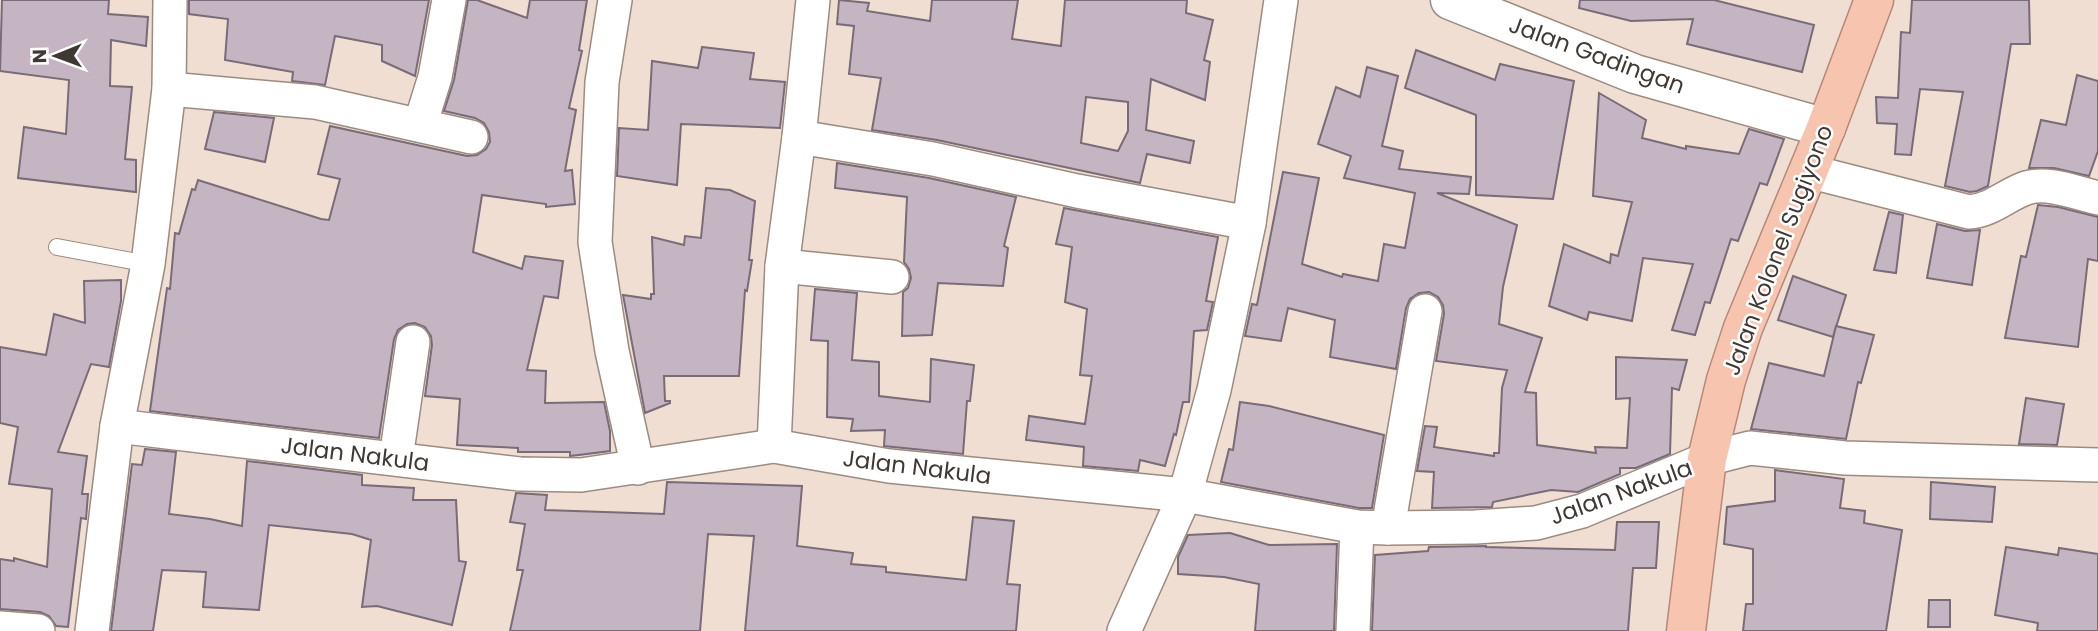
<svg xmlns="http://www.w3.org/2000/svg" width="2098" height="631" font-family="Poppins,sans-serif">
	<style>
		.building { fill: #c5b5c3; stroke: #796b77; stroke-width: 2; fill-rule: evenodd }
		.lines { fill: none; stroke-linecap: round; stroke-linejoin: round }
		.service-casing { stroke: #9c8b80; stroke-width: 18 }
		.minor-casing { stroke: #9c8b80; stroke-width: 36 }
		.tertiary-casing { stroke: #9c8b80; stroke-width: 41 }
		.trunk-casing { stroke: #b58978; stroke-width: 41 }
		.service { stroke: #fff; stroke-width: 16 }
		.minor { stroke: #fff; stroke-width: 33 }
		.tertiary { stroke: #fff; stroke-width: 38 }
		.trunk { stroke: #f7c4b0; stroke-width: 38 }
		.labels { text-anchor: middle; stroke-width: 5; stroke-linejoin: round; paint-order: stroke }
		.street-label { font-size: 23px; fill: #3f3833; stroke: #fff }
	</style>
	<rect width="100%" height="100%" fill="#f1ded2"/>
	<g class="building">
		<polygon points="2,0 109,0 108,14 148,17 146,46 111,40 110,86 132,87 125,159 136,160 136,192 18,178 24,127 66,134 69,80 0,71"/>
		<polygon points="189,0 429,0 415,76 382,61 382,45 335,36 325,85 292,81 293,72 225,60 228,19 189,14"/>
		<polygon points="468,0 477,0 527,18 530,0 587,0 579,50 582,51 569,108 576,110 565,171 572,170 575,204 546,207 546,204 482,195 473,252 522,269 525,256 563,261 558,298 544,296 527,370 546,371 545,403 604,402 610,431 610,451 570,456 570,452 518,452 518,448 457,445 460,399 425,396 432,345 431,336 425,327 415,323 407,324 398,330 394,339 379,438 150,411 167,288 170,289 175,233 179,234 192,189 195,190 198,180 321,219 329,220 340,179 318,174 330,126 467,156 477,155 486,149 490,142 489,132 484,123 475,118 444,111 454,80"/>
		<path d="M 839,0 L 869,3 L 867,11 L 930,21 L 932,0 L 1018,0 L 1012,39 L 1061,46 L 1065,0 L 1187,0 L 1186,13 L 1213,20 L 1204,60 L 1210,62 L 1205,100 L 1151,79 L 1146,130 L 1194,141 L 1190,163 L 1147,154 L 1140,183 L 937,140 L 872,130 L 881,78 L 849,74 L 854,26 L 837,24 ZM 1086,97 L 1128,102 L 1128,131 L 1118,151 L 1081,143 Z"/>
		<polygon points="1580,0 1714,0 1814,25 1802,72 1687,44 1693,19 1631,21 1579,8"/>
		<polygon points="1912,0 2029,0 2030,44 2011,44 1988,186 1977,191 1970,192 1945,186 1963,92 1920,89 1911,155 1895,154 1897,124 1877,123 1876,97 1898,98 1901,32 1910,33"/>
		<polygon points="702,47 754,53 750,79 785,82 780,128 681,124 677,185 617,176 619,128 648,130 652,61 698,68"/>
		<polygon points="1416,50 1495,80 1500,64 1574,81 1553,199 1476,195 1476,115 1405,88"/>
		<polygon points="1367,67 1398,76 1382,146 1403,151 1399,169 1471,177 1469,194 1437,193 1517,225 1503,287 1499,324 1542,338 1525,392 1536,393 1537,445 1596,453 1595,447 1627,448 1630,398 1616,399 1616,357 1687,360 1679,390 1672,388 1670,454 1636,468 1620,468 1620,474 1578,492 1551,490 1493,502 1492,507 1432,508 1434,472 1417,471 1425,426 1437,427 1434,447 1494,456 1494,453 1499,453 1502,388 1507,370 1436,361 1444,314 1443,305 1438,297 1429,292 1419,293 1410,299 1406,308 1396,369 1330,357 1335,320 1288,308 1281,341 1245,336 1252,304 1257,305 1283,172 1319,178 1302,264 1342,277 1343,274 1378,281 1384,244 1405,248 1415,193 1344,178 1351,156 1318,144 1336,87 1360,97"/>
		<polygon points="2077,75 2098,81 2098,151 2089,176 2054,168 2029,168 2041,120 2066,125"/>
		<polygon points="1599,93 1646,120 1642,138 1686,149 1686,146 1739,154 1749,129 1784,139 1767,185 1760,183 1738,241 1731,239 1710,303 1705,302 1695,335 1672,330 1693,264 1643,258 1632,321 1589,312 1587,320 1549,306 1564,244 1610,263 1611,254 1618,256 1632,202 1593,196"/>
		<polygon points="214,112 274,118 265,162 205,149"/>
		<polygon points="837,163 929,178 1016,197 1004,246 1008,248 1003,286 938,283 932,335 902,336 903,292 908,288 911,278 909,269 904,262 907,197 835,188"/>
		<polygon points="706,188 730,190 755,201 749,260 752,260 747,291 745,290 739,376 664,376 665,401 670,401 670,403 645,413 623,295 651,299 651,294 654,294 652,237 684,245 685,236 701,238"/>
		<polygon points="2038,205 2058,207 2098,217 2098,261 2088,259 2078,347 2005,338 2021,256 2026,257"/>
		<polygon points="1064,208 1218,237 1206,301 1213,302 1207,330 1194,331 1189,402 1183,402 1176,435 1174,434 1165,466 1140,460 1138,471 1083,466 1084,447 1026,440 1029,416 1085,424 1092,376 1080,375 1087,309 1065,302 1072,247 1056,244"/>
		<polygon points="1889,212 1903,215 1896,273 1874,270"/>
		<polygon points="1937,224 1965,231 1980,230 1972,285 1927,278"/>
		<polygon points="1793,276 1846,295 1833,337 1778,320"/>
		<polygon points="121,280 121,301 109,367 91,364 58,452 87,456 82,494 88,494 86,519 81,518 68,627 56,626 49,616 40,612 0,609 0,559 14,561 14,558 47,567 52,489 9,484 18,427 0,423 0,347 46,355 54,314 85,323 84,281"/>
		<polygon points="815,289 857,293 852,360 879,362 879,396 930,402 931,359 974,365 970,401 967,401 963,454 884,446 885,430 851,431 853,419 827,417 828,341 811,340"/>
		<polygon points="1836,326 1874,335 1861,383 1858,382 1846,439 1751,429 1769,363 1824,376"/>
		<polygon points="2026,398 2064,404 2057,445 2019,444"/>
		<polygon points="1240,402 1269,406 1384,435 1372,508 1359,508 1221,482 1229,449 1233,450"/>
		<polygon points="145,449 176,452 169,514 210,519 242,526 247,461 362,475 362,485 414,488 413,500 456,500 459,561 466,562 452,625 377,606 362,607 371,540 352,534 269,525 259,610 203,607 206,572 162,570 153,631 111,631 132,464 142,465"/>
		<polygon points="1775,470 1844,479 1840,508 1865,511 1864,523 1902,530 1886,631 1743,631 1746,604 1753,604 1753,549 1724,544 1727,507 1775,501"/>
		<polygon points="667,482 802,486 797,546 853,553 851,564 886,567 886,572 966,580 973,517 1014,521 1007,584 1020,585 1016,631 745,631 754,536 708,534 700,631 510,631 523,570 517,570 525,524 510,522 516,493 547,495 545,510 664,514"/>
		<polygon points="1931,482 1995,487 1992,522 1930,519"/>
		<polygon points="1617,522 1659,522 1656,568 1633,568 1628,631 1372,631 1375,555 1428,551 1429,547 1486,546 1486,547 1615,550"/>
		<polygon points="1230,533 1269,545 1337,544 1334,631 1255,631 1259,584 1224,577 1178,574 1178,557 1188,535"/>
		<polygon points="2006,547 2058,555 2059,548 2098,554 2098,631 2037,631 2038,623 1995,615"/>
		<polygon points="1929,600 1950,600 1950,627 1928,627"/>
	</g>
	<g class="lines">
		<defs>
			<polyline id="service" points="57,247 148,264"/>
			<g id="minor">
				<polyline points="615,0 602,82 595,242 612,351 638,468"/>
				<polyline points="169,89 315,102 471,137"/>
				<polyline points="420,125 435,77 449,0"/>
				<polyline points="799,137 933,159 1077,191 1249,223"/>
				<path d="M 1808,171 L 1969,212 C 1990,211 2006,195 2026,188 C 2048,181 2076,193 2098,198"/>
				<polyline points="782,266 892,277"/>
				<polyline points="117,426 520,474 581,475 774,446 889,466 1185,495 1357,527 1388,528 1475,527 1536,523 1582,511 1707,459 1750,448 1845,458 2098,465"/>
				<polyline points="774,446 782,266 799,137 813,0"/>
				<polyline points="396,458 413,342"/>
				<polyline points="1388,528 1425,311"/>
				<polyline points="0,628 38,631"/>
				<polyline points="92,631 117,426 148,264 169,89 170,0"/>
				<polyline points="1124,631 1185,495 1214,390 1249,223 1281,0"/>
				<polyline points="1353,631 1357,527"/>
			</g>
			<polyline id="tertiary" points="1450,0 1635,74 1826,128"/>
			<polyline id="trunk" points="1686,631 1707,459 1726,380 1743,328 1826,128 1874,0"/>
		</defs>
		<use href="#service" class="service-casing"/>
		<use href="#minor" class="minor-casing"/>
		<use href="#tertiary" class="tertiary-casing"/>
		<use href="#trunk" class="trunk-casing"/>
		<use href="#service" class="service"/>
		<use href="#minor" class="minor"/>
		<use href="#tertiary" class="tertiary"/>
		<use href="#trunk" class="trunk"/>
	</g>
	<g class="labels">
		<g class="street-label">
			<text transform="translate(1597 55) rotate(20)" y="8">Jalan Gadingan</text>
			<text transform="translate(1778 250) rotate(-69)" y="8">Jalan Kolonel Sugiyono</text>
			<text transform="translate(355 454) rotate(7)" y="8">Jalan Nakula</text>
			<text transform="translate(917 467) rotate(7)" y="8">Jalan Nakula</text>
			<text transform="translate(1621 492) rotate(-20)" y="8">Jalan Nakula</text>
		</g>
	</g>
	<g transform="translate(56 56) rotate(269)" stroke="#ffffff" stroke-width="5" paint-order="stroke">
	<path d="M0-5L12 26L0 18L-12 26Z" fill="#3f3833"/>
	<text y="-10" font-size="19" font-weight="bold" text-anchor="middle" fill="#3f3833">N</text>
	</g>
</svg>
